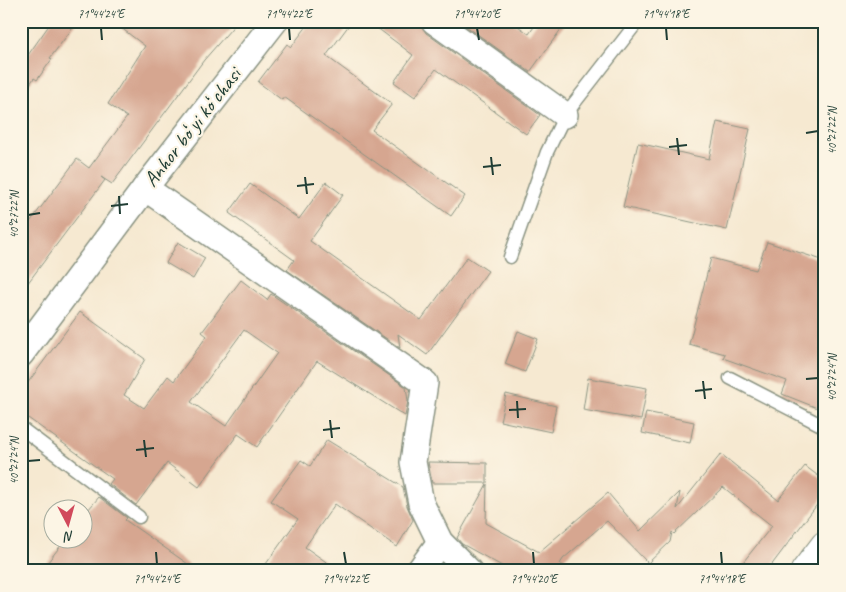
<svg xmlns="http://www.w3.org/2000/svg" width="846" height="592" font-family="Caveat,sans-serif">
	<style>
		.building { fill: #d6a690; fill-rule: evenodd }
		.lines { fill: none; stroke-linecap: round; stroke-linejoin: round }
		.service-casing { stroke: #8a9382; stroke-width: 15 }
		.minor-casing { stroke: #8a9382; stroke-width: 28 }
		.tertiary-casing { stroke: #8a9382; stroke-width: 30 }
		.service { stroke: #fff; stroke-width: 12 }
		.minor { stroke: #fff; stroke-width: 25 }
		.tertiary { stroke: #fff; stroke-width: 28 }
		.ticks { fill: none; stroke: #1f3d34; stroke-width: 2 }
		.labels { text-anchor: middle; stroke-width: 4.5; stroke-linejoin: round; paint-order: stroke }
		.street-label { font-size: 21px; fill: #1f3d34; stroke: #fcf5e5 }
		.neatline { fill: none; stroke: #1f3d34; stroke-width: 2 }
		.ticks-label { font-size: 12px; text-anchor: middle; fill: #1f3d34 }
	</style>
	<rect width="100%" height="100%" fill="#fcf5e5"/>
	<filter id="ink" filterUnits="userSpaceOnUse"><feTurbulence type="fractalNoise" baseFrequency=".02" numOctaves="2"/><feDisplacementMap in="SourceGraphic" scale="10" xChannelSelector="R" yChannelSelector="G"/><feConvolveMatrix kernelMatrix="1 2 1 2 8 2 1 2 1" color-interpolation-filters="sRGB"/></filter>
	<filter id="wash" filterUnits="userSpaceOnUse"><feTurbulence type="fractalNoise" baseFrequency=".0096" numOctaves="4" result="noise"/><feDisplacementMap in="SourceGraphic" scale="20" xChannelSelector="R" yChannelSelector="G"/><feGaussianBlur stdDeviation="1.12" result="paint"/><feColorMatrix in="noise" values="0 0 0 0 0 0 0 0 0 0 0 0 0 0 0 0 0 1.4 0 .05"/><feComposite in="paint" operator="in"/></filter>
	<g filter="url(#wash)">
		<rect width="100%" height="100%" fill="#f6e9d1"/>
		<g id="blocks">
			<g class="building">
				<polygon points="52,21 78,21 50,58 52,59 37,80 34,78 25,91 21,88 21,65"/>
				<polygon points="112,21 238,21 204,60 112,184 101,177 105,180 21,292 21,234 77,159 89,168 127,117 108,104 145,46"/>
				<polygon points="311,21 352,21 326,56 392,104 372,130 465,196 451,216 284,97 282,100 258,82 287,44 291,47"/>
				<polygon points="368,21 420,21 426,33 540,115 526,134 436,69 415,97 394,82 413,55"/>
				<polygon points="459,21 511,21 529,34 538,21 567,21 530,72"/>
				<polygon points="717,122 750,129 727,230 623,207 638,143 709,159"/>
				<polygon points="326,182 343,195 310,241 421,320 467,257 488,271 427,355 398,334 400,348 287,270 294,260 229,213 250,184 299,219"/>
				<polygon points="178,242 205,258 193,279 166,263"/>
				<polygon points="767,242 825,261 825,411 782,394 787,381 723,358 725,354 689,344 711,258 756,270"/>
				<path d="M 241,280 L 267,300 L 271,294 L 406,387 L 408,401 L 405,416 L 317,361 L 257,447 L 238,434 L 199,487 L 167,463 L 136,505 L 109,484 L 113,479 L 21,413 L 21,392 L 80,312 L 145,359 L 124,395 L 144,408 L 168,376 L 174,381 L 207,336 L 202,332 ZM 244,330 L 277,353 L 226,426 L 191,402 Z"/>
				<polygon points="518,331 538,339 525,372 505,364"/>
				<polygon points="588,378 647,388 641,420 583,410"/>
				<polygon points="506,394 556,406 551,432 500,421"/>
				<polygon points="646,412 694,422 690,443 642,433"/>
				<polygon points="327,440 403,487 407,506 413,520 397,547 335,504 305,547 339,571 261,571 298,519 271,501 301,460 310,466"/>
				<polygon points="721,454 778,500 805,466 825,481 825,494 767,571 736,571 772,526 723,487 674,534 672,532 670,542 648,563 607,521 563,559 560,564 574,571 511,571 462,544 457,538 487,484 486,523 539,552 608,493 640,531 680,492 677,509"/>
				<polygon points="428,462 487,463 487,483 432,483"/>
				<polygon points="99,497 127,518 125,520 198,571 41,571 65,540 82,540 82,517"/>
			</g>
		</g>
	</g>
	<g filter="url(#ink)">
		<use href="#blocks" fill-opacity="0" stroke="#8a9382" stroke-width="1"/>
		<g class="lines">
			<defs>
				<g id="service">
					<polyline points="510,257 547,152 565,115 638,21"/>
					<polyline points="730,378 825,427"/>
					<polyline points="21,428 139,517"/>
				</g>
				<g id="minor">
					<polyline points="434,21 565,115"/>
					<polyline points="145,188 425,383 413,462 421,503 440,542 469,571"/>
					<polyline points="21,354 145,188 275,21"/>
					<polyline points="419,571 440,542"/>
				</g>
				<polyline id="tertiary" points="805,571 825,545"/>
			</defs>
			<use href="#service" class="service-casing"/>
			<use href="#minor" class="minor-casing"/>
			<use href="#tertiary" class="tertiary-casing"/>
			<use href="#service" class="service"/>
			<use href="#minor" class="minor"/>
			<use href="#tertiary" class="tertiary"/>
		</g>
	</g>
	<path class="ticks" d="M 101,28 L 102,40M 289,28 L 290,40M 477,28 L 479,40M 666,28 L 667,40M 806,133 L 818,131M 677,138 L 679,155M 669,147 L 687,145M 491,157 L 493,175M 483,167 L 501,165M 305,177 L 307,194M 297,186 L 314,184M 119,196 L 120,214M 111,206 L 128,204M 28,215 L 40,213M 806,379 L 818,378M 703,381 L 705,399M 695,391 L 712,389M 517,401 L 518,418M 509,410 L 526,409M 330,420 L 332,438M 323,430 L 340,428M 144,440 L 146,457M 136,450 L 154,448M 28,461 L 40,460M 156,552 L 157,564M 344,552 L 346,564M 533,552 L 534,564M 721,552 L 722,564"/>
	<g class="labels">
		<g class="street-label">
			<text transform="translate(192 127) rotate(-52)" y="7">Anhor boʻyi koʻchasi</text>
		</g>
	</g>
	<rect width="846" height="592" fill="none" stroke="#fcf5e5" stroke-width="55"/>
	<g transform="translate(68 524) rotate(174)"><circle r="24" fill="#fcf5e5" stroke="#a4ab9e"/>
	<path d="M0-4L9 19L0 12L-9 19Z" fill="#d1495b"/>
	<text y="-8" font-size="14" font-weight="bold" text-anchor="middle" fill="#1f3d34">N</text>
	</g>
	<rect x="28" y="28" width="790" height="536" class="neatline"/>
	<g class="ticks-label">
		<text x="101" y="18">71°44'24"E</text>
		<text x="289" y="18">71°44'22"E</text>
		<text x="477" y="18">71°44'20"E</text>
		<text x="666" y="18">71°44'18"E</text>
		<text transform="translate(832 131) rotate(-90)" y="4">40°27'22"N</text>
		<text transform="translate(14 215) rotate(-90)" y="4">40°27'22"N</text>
		<text transform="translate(832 378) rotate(-90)" y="4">40°27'24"N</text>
		<text transform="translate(14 461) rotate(-90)" y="4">40°27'24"N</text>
		<text x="157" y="583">71°44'24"E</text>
		<text x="346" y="583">71°44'22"E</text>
		<text x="534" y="583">71°44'20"E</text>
		<text x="722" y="583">71°44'18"E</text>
	</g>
</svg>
